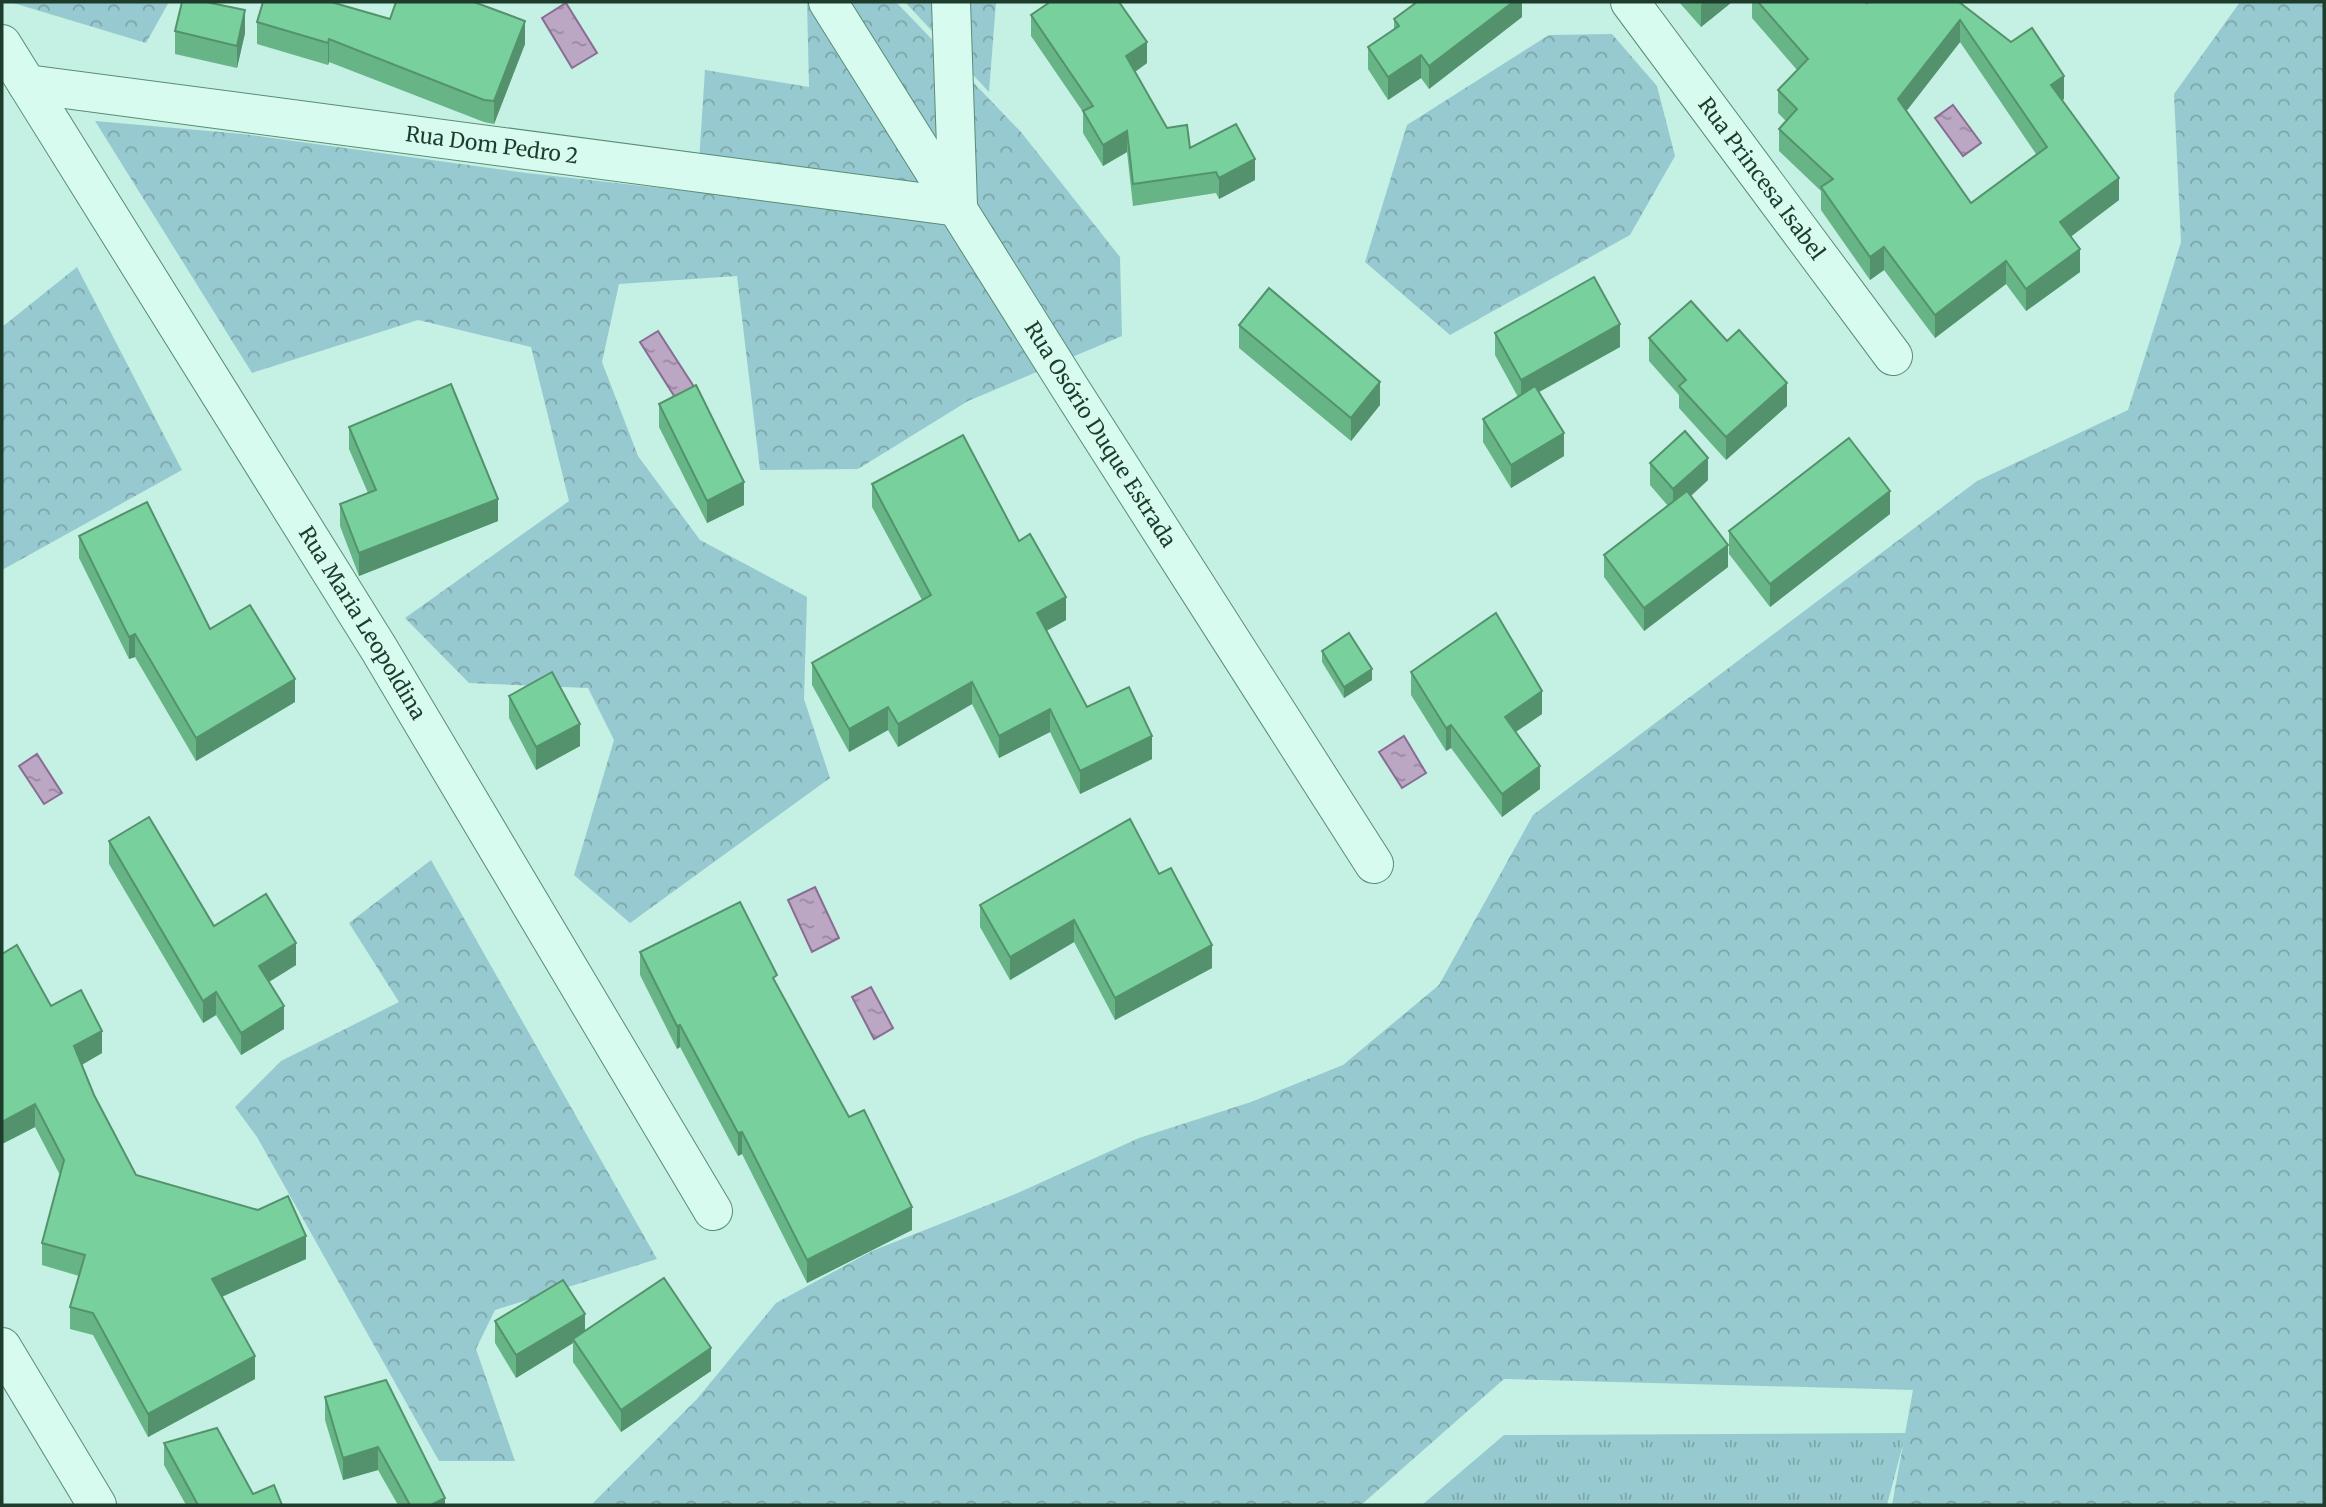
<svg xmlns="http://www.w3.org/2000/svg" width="2326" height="1507" font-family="Merriweather,serif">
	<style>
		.grass { fill: url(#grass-tufts) }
		.forest { fill: url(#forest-crowns) }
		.water { fill: url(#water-ripples); stroke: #896c93; stroke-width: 2 }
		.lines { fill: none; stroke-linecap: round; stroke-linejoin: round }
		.minor-casing { stroke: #598c74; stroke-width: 40 }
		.minor { stroke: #d8fbf0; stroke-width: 38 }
		.wall { fill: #67b486; fill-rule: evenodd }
		.shaded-wall { fill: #54926d }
		.building { fill: #78d19c; stroke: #54926d; stroke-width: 2; fill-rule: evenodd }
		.labels { text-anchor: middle; stroke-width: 7; stroke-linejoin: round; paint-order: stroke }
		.street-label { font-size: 21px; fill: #1e3c2c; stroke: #d4f7ed }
	</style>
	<defs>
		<pattern id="grass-tufts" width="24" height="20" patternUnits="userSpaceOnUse" patternTransform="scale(1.75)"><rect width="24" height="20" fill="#97cad0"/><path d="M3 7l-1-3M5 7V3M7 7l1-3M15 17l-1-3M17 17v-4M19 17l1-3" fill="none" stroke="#7ba5a9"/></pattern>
		<pattern id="forest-crowns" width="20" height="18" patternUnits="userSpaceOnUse" patternTransform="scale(1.75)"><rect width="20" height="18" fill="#97cad0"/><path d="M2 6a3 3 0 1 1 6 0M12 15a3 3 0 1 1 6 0" fill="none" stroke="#7ba5a9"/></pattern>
		<pattern id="water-ripples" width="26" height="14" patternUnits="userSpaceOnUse" patternTransform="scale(1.75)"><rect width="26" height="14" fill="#bba6c3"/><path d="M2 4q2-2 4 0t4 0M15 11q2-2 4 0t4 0" fill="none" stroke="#97889f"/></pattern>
	</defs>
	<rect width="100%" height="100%" fill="#c4f1e3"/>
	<polygon class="grass" points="1906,1433 1887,1505 1422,1505 1504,1435"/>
	<g class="forest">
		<polygon points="10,2 169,2 146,43"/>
		<polygon points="807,2 896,2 1021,132 1120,257 1122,336 968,401 858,469 760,470 737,276 619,284 602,362 638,456 700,540 807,597 804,699 830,778 630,923 574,875 614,740 588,688 469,683 405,618 569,501 531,347 418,320 252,373 95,121 243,134 527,173 697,192 705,70 809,87"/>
		<polygon points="905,2 996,2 989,92"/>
		<polygon points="2240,2 2324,2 2324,1505 1892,1505 1913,1390 1504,1379 1361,1505 591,1505 697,1399 776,1303 872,1251 1013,1195 1139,1138 1251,1102 1343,1065 1439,985 1533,815 1977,481 2128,410 2181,242 2174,94"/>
		<polygon points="1612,34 1657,86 1675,156 1630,235 1450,335 1365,262 1407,125 1549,35"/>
		<polygon points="77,267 182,470 2,570 2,327"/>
		<polygon points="431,860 657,1259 495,1310 476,1349 515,1461 439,1461 257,1137 235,1107 281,1061 399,1002 349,923"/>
	</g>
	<g class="water">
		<polygon points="566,3 597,53 572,68 542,18"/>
		<polygon points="1953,105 1981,143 1963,156 1935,118"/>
		<polygon points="658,331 696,390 678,402 640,342"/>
		<polygon points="1404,736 1426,773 1402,788 1379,752"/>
		<polygon points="37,754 62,793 44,804 19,766"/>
		<polygon points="815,887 839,938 812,952 788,900"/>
		<polygon points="871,987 893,1028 874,1039 852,997"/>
	</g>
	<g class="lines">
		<defs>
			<g id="minor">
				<path id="s1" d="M 828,2 L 1070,388 L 1374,864"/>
				<polyline points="951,2 958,205"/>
				<path id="s2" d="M 1630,2 L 1893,356"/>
				<path id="s3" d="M 2,44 L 379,649 L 713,1211"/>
				<path id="s4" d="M 27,84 L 958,207"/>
				<polyline points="2,1347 97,1505"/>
			</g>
		</defs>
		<use href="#minor" class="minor-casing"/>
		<use href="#minor" class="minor"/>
	</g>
	<g class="wall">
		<polygon points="1522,2 1522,17 1429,89 1421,78 1388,100 1368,69 1368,47 1394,29 1394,19"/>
		<polygon points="1679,2 1732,2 1701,27"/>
		<path d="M 1752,2 L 1866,2 L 1867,3 L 1959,2 L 2064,99 L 2062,100 L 2119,200 L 2070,236 L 2080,272 L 2026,311 L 2006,284 L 1935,338 L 1884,270 L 1870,280 L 1821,210 L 1821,191 L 1779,151 L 1779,129 L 1786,121 L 1778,113 L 1778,90 L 1797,70 L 1752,18 ZM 1960,42 L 2036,154 L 1971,203 L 1906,111 Z"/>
		<polygon points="1031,15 1147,63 1135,72 1167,128 1190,148 1255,180 1219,199 1216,193 1133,206 1127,152 1103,166 1083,133 1083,112 1031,36"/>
		<polygon points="390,19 525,44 494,124 484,122 329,62 328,65 257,44 257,22"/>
		<polygon points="175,31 245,33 237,68 175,54"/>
		<polygon points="1239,325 1380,405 1351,441 1239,348"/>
		<polygon points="1495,333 1620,347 1539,392 1564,456 1511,488 1483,442 1483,419 1518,397 1495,355"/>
		<polygon points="1649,338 1727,341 1787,406 1726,460 1679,408 1679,395 1649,361"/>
		<polygon points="659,404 744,505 707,523 659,427"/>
		<polygon points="349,427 498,521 359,576 340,526 340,504 368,493 349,449"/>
		<polygon points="1650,463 1708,480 1691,496 1728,567 1644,631 1604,577 1604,555 1668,506 1650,485"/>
		<polygon points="872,484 1019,541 1066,620 1046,631 1087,707 1152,759 1080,794 1050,732 999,758 972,704 898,747 888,730 849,752 812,685 812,663 922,600 872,507"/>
		<polygon points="1890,514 1770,607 1729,554 1729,531"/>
		<polygon points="79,536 210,629 295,702 196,761 135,657 129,659 79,558"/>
		<polygon points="1322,651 1372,680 1344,698 1322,662"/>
		<polygon points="1411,672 1542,714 1516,732 1540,789 1502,817 1451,748 1446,751 1411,695"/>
		<polygon points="509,696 580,746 536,770 509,718"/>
		<polygon points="109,841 214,926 296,965 269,982 284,1029 241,1055 216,1015 203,1023 109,864"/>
		<polygon points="1159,874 1212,968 1115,1020 1074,942 1010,980 980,927 980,905"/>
		<polygon points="640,952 777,985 849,1117 912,1230 807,1283 742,1154 738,1156 680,1047 677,1049 640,975"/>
		<polygon points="2,954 51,1006 102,1053 82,1065 94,1095 136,1175 306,1259 222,1297 255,1379 148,1437 93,1335 70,1329 70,1307 79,1276 42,1265 42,1243 60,1175 35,1127 2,1144"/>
		<polygon points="495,1321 585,1331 711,1371 621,1432 573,1362 573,1343 516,1378 495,1343"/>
		<polygon points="325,1397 445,1505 398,1505 378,1470 343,1480 325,1420"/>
		<polygon points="164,1443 253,1494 282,1505 186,1505 164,1465"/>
	</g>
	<g class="shaded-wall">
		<polygon points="1513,2 1522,2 1522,17 1429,89 1429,66"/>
		<polygon points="1704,2 1732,2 1701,27 1701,5"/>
		<polygon points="245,10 245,33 237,68 237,46"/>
		<polygon points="1960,20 1960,42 1898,122 1898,99"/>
		<polygon points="525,21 525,44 494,124 494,101"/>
		<polygon points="329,39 329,62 328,65 328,43"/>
		<polygon points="1147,42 1147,63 1126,78 1126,56"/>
		<polygon points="1421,55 1421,78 1388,100 1388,77"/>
		<polygon points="2064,76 2064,99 2051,107 2051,85"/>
		<polygon points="1127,131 1127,152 1103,166 1103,145"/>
		<polygon points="1255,159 1255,180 1219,199 1219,178"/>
		<polygon points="2119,178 2119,200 2060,245 2060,222"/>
		<polygon points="1884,247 1884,270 1870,280 1870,257"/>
		<polygon points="2080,249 2080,272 2026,311 2026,289"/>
		<polygon points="2006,261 2006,284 1935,338 1935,315"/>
		<polygon points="1620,324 1620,347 1521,402 1521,380"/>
		<polygon points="1380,382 1380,405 1351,441 1351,418"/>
		<polygon points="1787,383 1787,406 1726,460 1726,437"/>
		<polygon points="1564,433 1564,456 1511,488 1511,465"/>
		<polygon points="1708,458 1708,480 1673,512 1673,489"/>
		<polygon points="744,482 744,505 707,523 707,501"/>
		<polygon points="1890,491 1890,514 1770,607 1770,584"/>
		<polygon points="498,499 498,521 359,576 359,553"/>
		<polygon points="1728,545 1728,567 1644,631 1644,608"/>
		<polygon points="1066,597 1066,620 1037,636 1037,613"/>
		<polygon points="135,634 135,657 129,659 129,637"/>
		<polygon points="1372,669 1372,680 1344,698 1344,687"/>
		<polygon points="295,679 295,702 196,761 196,738"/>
		<polygon points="972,682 972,704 898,747 898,724"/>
		<polygon points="1542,691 1542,714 1505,739 1505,717"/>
		<polygon points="888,707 888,730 849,752 849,729"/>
		<polygon points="1050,709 1050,732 999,758 999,736"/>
		<polygon points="580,724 580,746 536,770 536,747"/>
		<polygon points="1451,725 1451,748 1446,751 1446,728"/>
		<polygon points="1152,736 1152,759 1080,794 1080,771"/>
		<polygon points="1540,766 1540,789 1502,817 1502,794"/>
		<polygon points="1074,920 1074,942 1010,980 1010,957"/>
		<polygon points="296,943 296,965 259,988 259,966"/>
		<polygon points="1212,945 1212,968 1115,1020 1115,998"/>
		<polygon points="216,992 216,1015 203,1023 203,1001"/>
		<polygon points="284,1006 284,1029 241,1055 241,1033"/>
		<polygon points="680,1025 680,1047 677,1049 677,1026"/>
		<polygon points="102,1031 102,1053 74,1069 74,1046"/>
		<polygon points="35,1104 35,1127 2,1144 2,1122"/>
		<polygon points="742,1132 742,1154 738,1156 738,1133"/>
		<polygon points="912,1207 912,1230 807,1283 807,1260"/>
		<polygon points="306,1236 306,1259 212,1301 212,1279"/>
		<polygon points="585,1314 585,1336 573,1339 573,1343 516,1378 516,1355"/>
		<polygon points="711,1348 711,1371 621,1432 621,1410"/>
		<polygon points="255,1356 255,1379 148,1437 148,1414"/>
		<polygon points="378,1447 378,1470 343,1480 343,1458"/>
		<polygon points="445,1498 445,1505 431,1505"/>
	</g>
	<g class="building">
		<polygon points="182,2 206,2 245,10 237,46 175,31"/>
		<polygon points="263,2 331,2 390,19 396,2 474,2 525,21 494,101 484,100 329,39 328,43 257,22"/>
		<polygon points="1050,2 1119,2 1147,42 1126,56 1167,128 1187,125 1190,148 1236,124 1255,159 1219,178 1216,172 1133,184 1127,131 1103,145 1083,111 1093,106 1031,15"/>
		<polygon points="1417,2 1513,2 1429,66 1421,55 1388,77 1368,47 1399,26 1394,19"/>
		<path d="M 1758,2 L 1866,2 L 1867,3 L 1869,2 L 1959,2 L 2011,42 L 2032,28 L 2064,76 L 2051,85 L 2119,178 L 2060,222 L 2080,249 L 2026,289 L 2006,261 L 1935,315 L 1884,247 L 1870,257 L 1821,187 L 1833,179 L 1779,129 L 1797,109 L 1778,90 L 1808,59 ZM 1960,20 L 2047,147 L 1971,203 L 1898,99 Z"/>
		<polygon points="1594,277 1620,324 1521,380 1495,333"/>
		<polygon points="1269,288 1380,382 1351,418 1239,325"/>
		<polygon points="1691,301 1727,341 1739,330 1787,383 1726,437 1679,386 1686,380 1649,338"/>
		<polygon points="451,384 498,499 359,553 340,504 376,490 349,427"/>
		<polygon points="696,385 744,482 707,501 659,404"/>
		<polygon points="1535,386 1564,433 1511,465 1483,419"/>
		<polygon points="1685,431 1708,458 1673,489 1650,463"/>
		<polygon points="963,435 1019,541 1030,534 1066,597 1037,613 1087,707 1129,687 1152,736 1080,771 1050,709 999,736 972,682 898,724 888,707 849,729 812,663 931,595 872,484"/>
		<polygon points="1849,438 1890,491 1770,584 1729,531"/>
		<polygon points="1687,491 1728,545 1644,608 1604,555"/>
		<polygon points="147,502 210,629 250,605 295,679 196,738 135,634 129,637 79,536"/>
		<polygon points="1496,613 1542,691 1505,717 1540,766 1502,794 1451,725 1446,728 1411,672"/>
		<polygon points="1349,633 1372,669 1344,687 1322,651"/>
		<polygon points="552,672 580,724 536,747 509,696"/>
		<polygon points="149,817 214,926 266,894 296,943 259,966 284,1006 241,1033 216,992 203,1001 109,841"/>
		<polygon points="1130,819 1159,874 1171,868 1212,945 1115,998 1074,920 1010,957 980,905"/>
		<polygon points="740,902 777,975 773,978 849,1117 864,1110 912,1207 807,1260 742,1132 738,1133 680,1025 677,1026 640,952"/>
		<polygon points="17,945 51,1006 81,990 102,1031 74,1046 94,1095 136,1175 258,1210 288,1196 306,1236 212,1279 255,1356 148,1414 93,1313 70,1307 85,1255 42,1243 64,1160 35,1104 2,1122 2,954"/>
		<polygon points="664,1278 711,1348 621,1410 573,1339"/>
		<polygon points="563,1280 585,1314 516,1355 495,1321"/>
		<polygon points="386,1380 445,1498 431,1505 410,1505 378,1447 343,1458 325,1397"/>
		<polygon points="217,1428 253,1494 274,1485 282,1505 198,1505 164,1443"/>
	</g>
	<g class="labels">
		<g class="street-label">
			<text dy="7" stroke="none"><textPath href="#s4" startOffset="469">Rua Dom Pedro 2</textPath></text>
			<text dy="7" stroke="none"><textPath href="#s2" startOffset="220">Rua Princesa Isabel</textPath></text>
			<text dy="7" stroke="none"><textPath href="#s1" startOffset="511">Rua Osório Duque Estrada</textPath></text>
			<text dy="7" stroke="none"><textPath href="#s3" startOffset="682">Rua Maria Leopoldina</textPath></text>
		</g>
	</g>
	<rect width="2326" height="1507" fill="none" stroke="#1e3c2c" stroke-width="7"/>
</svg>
